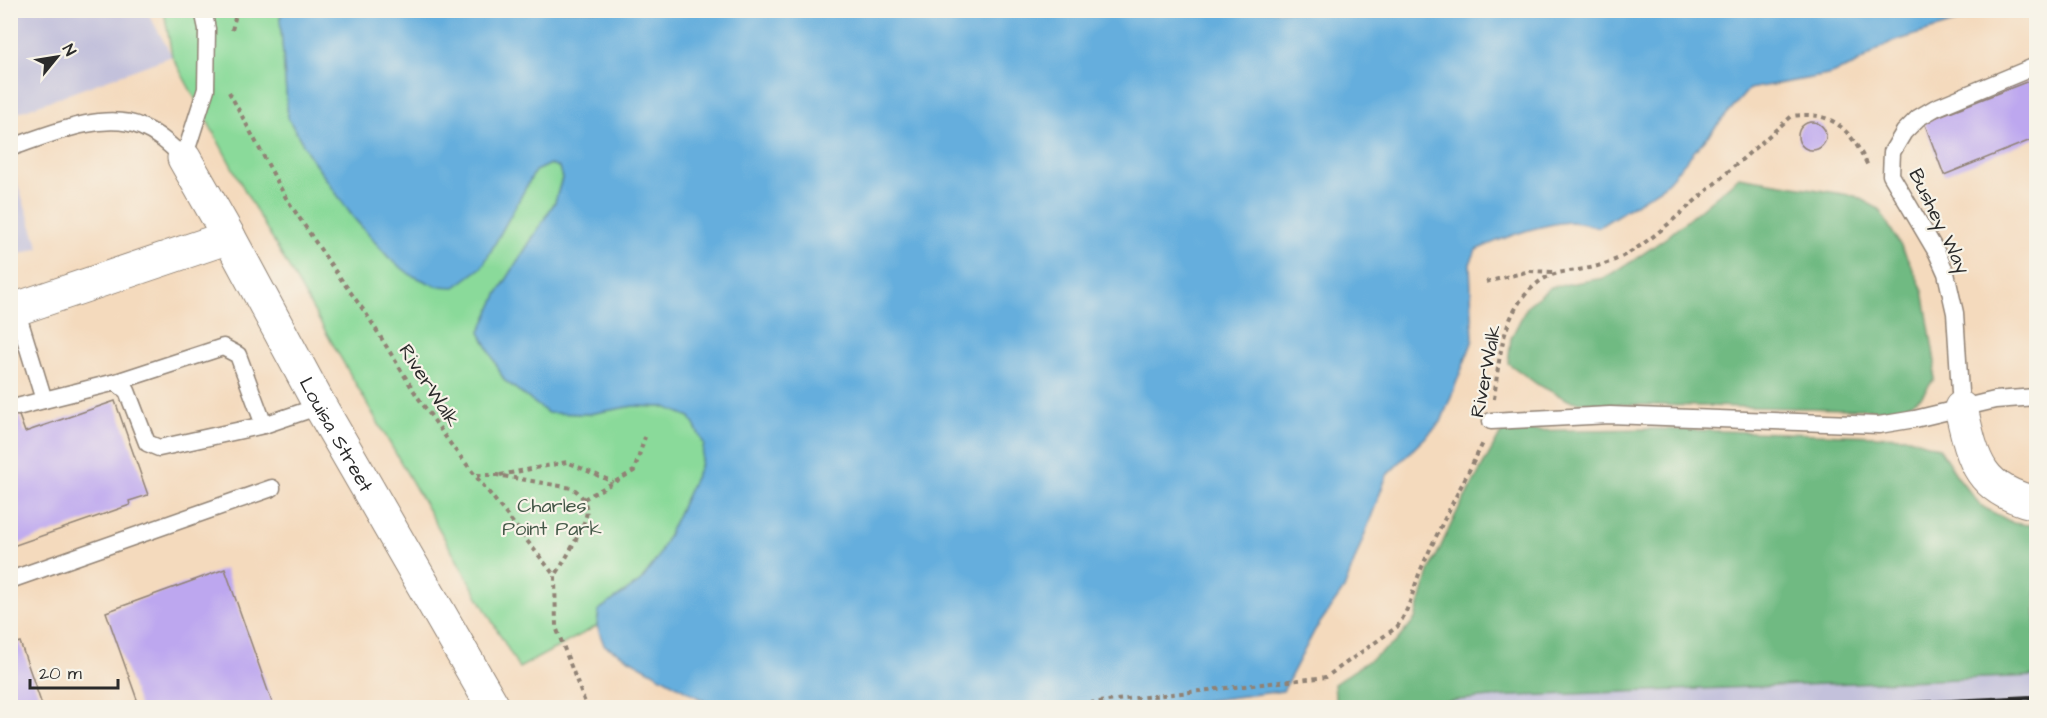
<svg xmlns="http://www.w3.org/2000/svg" width="2047" height="718" font-family="'Architects Daughter',sans-serif">
	<style>
		.industrial { fill: #c3c1db }
		.green { fill: #8ada9a; stroke: #5a8262; stroke-width: 1.5 }
		.forest { fill: #6fba82; stroke: #4d7256; stroke-width: 1.5 }
		.water { fill: #65aedd; stroke: #486c84; stroke-width: 1.5 }
		.building { fill: #bda7ef }
		.lines { fill: none; stroke-linecap: round; stroke-linejoin: round }
		.service-casing { stroke: #908274; stroke-width: 19 }
		.minor-casing { stroke: #908274; stroke-width: 35 }
		.tertiary-casing { stroke: #908274; stroke-width: 35 }
		.path { stroke: #908274; stroke-width: 4; stroke-dasharray: 4.5 4.5; stroke-linecap: butt }
		.service { stroke: #fff; stroke-width: 16 }
		.minor { stroke: #fff; stroke-width: 33 }
		.tertiary { stroke: #fff; stroke-width: 33 }
		.rail { stroke: #2b2b2b; stroke-width: 4.5 }
		.labels { text-anchor: middle; stroke-width: 4.5; stroke-linejoin: round; paint-order: stroke }
		.street-label { font-size: 20px; fill: #2b2b2b; stroke: #f7f3e8 }
		.park-label { font-size: 20px; fill: #435747; stroke: #f7f3e8 }
	</style>
	<rect width="100%" height="100%" fill="#f7f3e8"/>
	<filter id="ink" filterUnits="userSpaceOnUse"><feTurbulence type="fractalNoise" baseFrequency=".0167" numOctaves="2"/><feDisplacementMap in="SourceGraphic" scale="12" xChannelSelector="R" yChannelSelector="G"/><feConvolveMatrix kernelMatrix="1 2 1 2 8 2 1 2 1" color-interpolation-filters="sRGB"/></filter>
	<filter id="wash" filterUnits="userSpaceOnUse"><feTurbulence type="fractalNoise" baseFrequency=".008" numOctaves="4" result="noise"/><feDisplacementMap in="SourceGraphic" scale="24" xChannelSelector="R" yChannelSelector="G"/><feGaussianBlur stdDeviation="1.35" result="paint"/><feColorMatrix in="noise" values="0 0 0 0 0 0 0 0 0 0 0 0 0 0 0 0 0 1.4 0 .05"/><feComposite in="paint" operator="in"/></filter>
	<g filter="url(#wash)">
		<rect width="100%" height="100%" fill="#f4dabd"/>
		<g class="industrial">
			<polygon points="11,10 147,11 172,56 11,115"/>
			<polygon points="10,161 39,248 11,257 10,257"/>
			<polygon points="2036,676 2036,708 1382,708 1491,697"/>
		</g>
		<polygon class="green" points="164,11 284,11 280,17 288,118 311,158 353,217 390,259 482,267 535,171 550,164 559,167 562,178 555,202 498,293 480,332 504,380 548,413 589,414 633,406 665,407 690,417 704,444 700,467 657,559 641,581 599,610 597,626 519,668 250,200 172,56"/>
		<g class="forest">
			<polygon points="1739,177 1855,196 1879,209 1905,253 1923,290 1935,362 1934,379 1922,396 1901,410 1603,404 1570,401 1537,384 1508,363 1511,338 1528,305 1551,287 1604,278 1631,262 1667,237"/>
			<polygon points="1659,429 1906,437 1939,448 1957,476 1981,506 2013,523 2036,526 2036,676 1491,697 1382,707 1336,707 1334,684 1396,642 1415,619 1429,572 1456,514 1502,431"/>
		</g>
		<path class="water" d="M 284,11 L 284,10 L 1993,11 L 1889,43 L 1852,66 L 1828,75 L 1749,89 L 1664,186 L 1599,227 C 1590,226 1580,222 1571,222 C 1539,224 1505,237 1476,250 L 1470,264 L 1473,340 L 1441,422 L 1387,475 L 1344,589 L 1315,630 L 1283,691 L 1147,708 L 715,707 L 604,645 L 597,626 L 599,610 L 641,581 L 657,559 L 700,467 L 704,444 L 690,417 L 665,407 L 633,406 L 589,414 L 548,413 L 504,380 L 480,332 L 498,293 L 555,202 L 562,178 L 559,167 L 550,164 L 535,171 L 482,267 L 455,287 L 436,286 L 411,275 L 390,259 L 353,217 L 311,158 L 288,118 L 280,17 Z"/>
		<g id="blocks">
			<g class="building">
				<polygon points="2034,79 2036,84 2036,138 1944,175 1924,122"/>
				<circle cx="1812" cy="136" r="14"/>
				<polygon points="10,391 25,432 115,401 148,495 129,501 130,505 10,547"/>
				<polygon points="225,569 274,708 140,708 106,612"/>
				<polygon points="20,642 43,708 10,708 10,645"/>
			</g>
		</g>
	</g>
	<g filter="url(#ink)">
		<use href="#blocks" fill-opacity="0" stroke="#908274" stroke-width="1.5"/>
		<g class="lines">
			<defs>
				<g id="service">
					<path d="M 10,148 C 48,135 103,110 142,127 C 159,134 171,146 184,158 L 206,89 L 207,29 L 203,10"/>
					<polyline points="16,309 44,400 116,382 127,391 147,443 159,448 264,425 320,406"/>
					<polyline points="116,382 223,347 238,355 264,425"/>
					<polyline points="17,407 44,400"/>
					<polyline points="1961,408 1955,313 1946,273 1937,253 1891,175 1892,152 1904,132 1918,118 1935,108 2036,66"/>
					<polyline points="1491,421 1610,415 1879,425 1915,419 1995,400 2036,397"/>
					<polyline points="10,580 272,488"/>
				</g>
				<g id="minor">
					<polyline points="184,158 229,237"/>
					<path d="M 1961,408 C 1973,460 1978,490 2036,503"/>
				</g>
				<g id="tertiary">
					<path id="s1" d="M 10,311 L 229,237 L 320,406 L 494,708"/>
				</g>
			</defs>
			<use href="#service" class="service-casing"/>
			<use href="#minor" class="minor-casing"/>
			<use href="#tertiary" class="tertiary-casing"/>
			<g class="path">
				<polyline points="232,30 237,10"/>
				<polyline points="229,92 286,198 333,268 367,315 417,396 452,446 555,576 556,627 587,708"/>
				<polyline points="1486,282 1530,271 1553,272"/>
				<path d="M 1494,399 C 1499,360 1502,313 1534,286 C 1551,271 1564,272 1585,269 C 1601,266 1617,260 1632,251 C 1655,237 1675,218 1696,200 C 1728,172 1759,144 1792,116 C 1834,110 1851,131 1868,166"/>
				<path d="M 477,475 L 497,475 L 572,488 C 581,493 589,505 586,516 C 582,531 564,562 555,576"/>
				<polyline points="500,475 567,462 613,482"/>
				<polyline points="584,499 634,471 645,437"/>
				<path d="M 1045,708 L 1326,677 L 1397,627 C 1411,608 1413,587 1422,567 C 1441,524 1463,483 1484,441"/>
			</g>
			<use href="#service" class="service"/>
			<use href="#minor" class="minor"/>
			<use href="#tertiary" class="tertiary"/>
			<polyline class="rail" points="1817,708 2036,697"/>
		</g>
	</g>
	<g class="labels">
		<g class="street-label">
			<text transform="translate(1940 221) rotate(64)" y="7">Bushey Way</text>
			<text transform="translate(1485 371) rotate(-79)" y="7">RiverWalk</text>
			<text transform="translate(430 385) rotate(57)" y="7">RiverWalk</text>
			<text dy="7" stroke="none"><textPath href="#s1" startOffset="456">Louisa Street</textPath></text>
		</g>
		<g class="park-label">
			<text x="552" y="512">Charles<tspan x="552" dy="23">Point Park</tspan></text>
		</g>
	</g>
	<rect width="2047" height="718" fill="none" stroke="#f7f3e8" stroke-width="36"/>
	<g transform="translate(57 57) rotate(60)" stroke="#f7f3e8" stroke-width="4.5" paint-order="stroke">
	<path d="M0-4.5L10 22L0 15L-10 22Z" fill="#2b2b2b"/>
	<text y="-9" font-size="16" font-weight="bold" text-anchor="middle" fill="#2b2b2b">N</text>
	</g>
	<path d="M30 679v9h88v-9" fill="none" stroke="#2b2b2b" stroke-width="3"/>
	<text x="39" y="679" font-size="18" fill="#2b2b2b" stroke="#f7f3e8" stroke-width="4.5" paint-order="stroke">20 m</text>
</svg>
